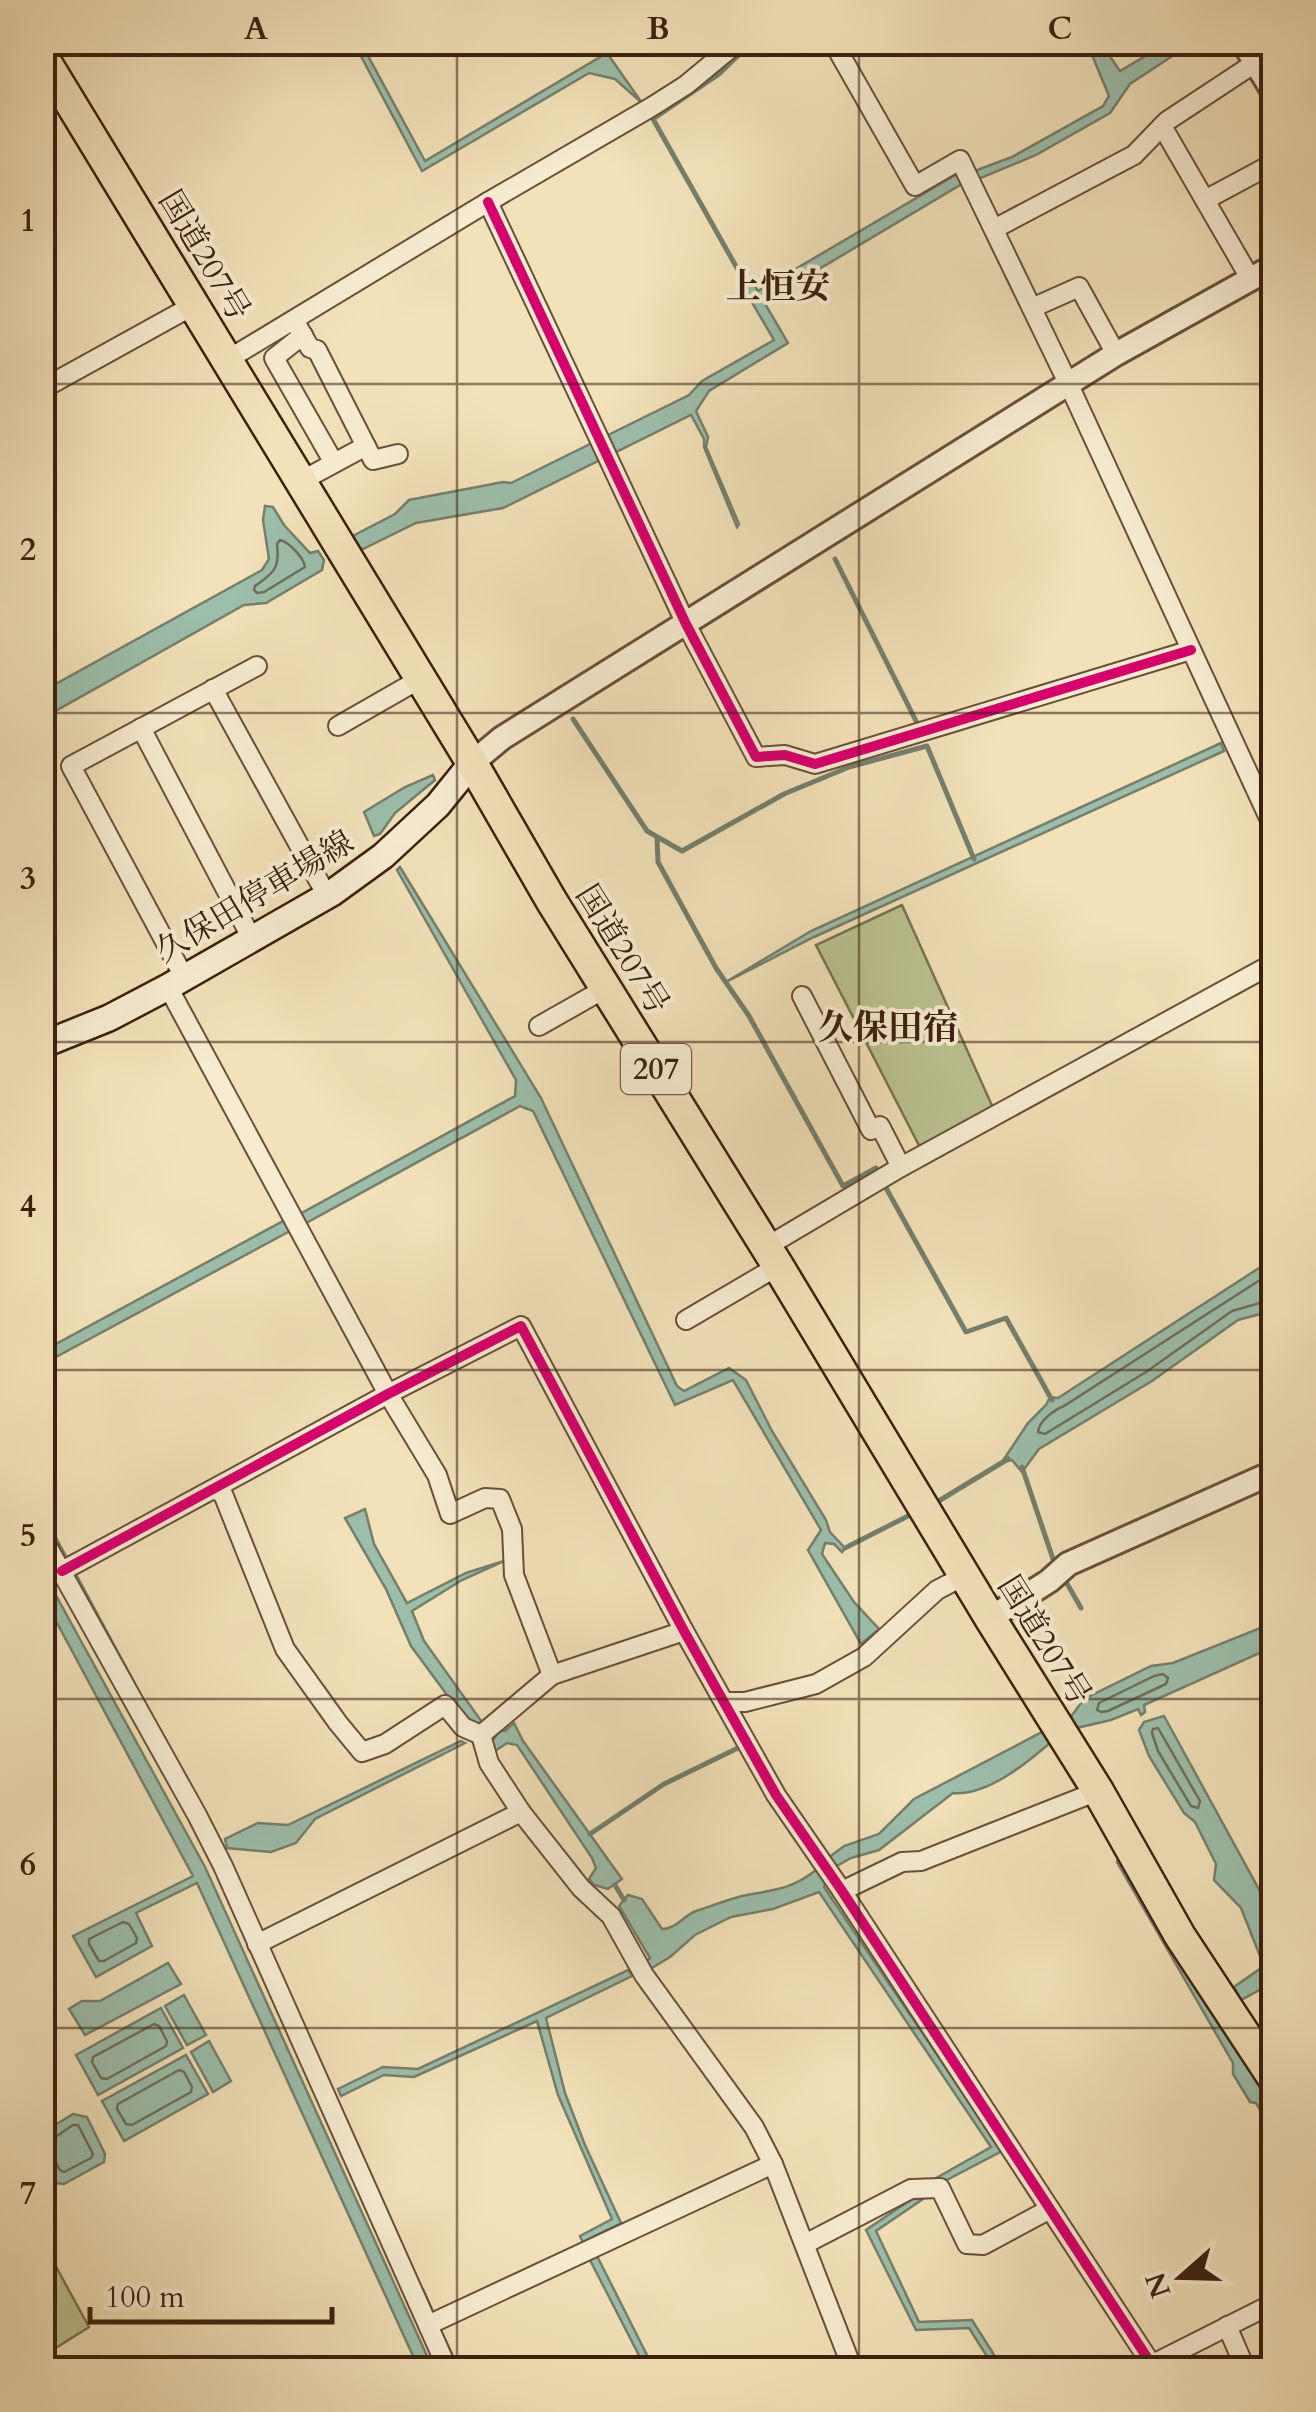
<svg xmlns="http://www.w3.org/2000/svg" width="1316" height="2412" font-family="Cardo,'Noto Serif JP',serif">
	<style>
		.green { fill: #bac390; stroke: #7a724f; stroke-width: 2.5 }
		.water { fill: #9cbeab; stroke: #757f6c; stroke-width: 2.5 }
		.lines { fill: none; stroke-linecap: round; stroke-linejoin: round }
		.shore { stroke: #6c6f5c; stroke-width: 2.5 }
		.stream { stroke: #757f6c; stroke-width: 5 }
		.minor-casing { stroke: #695039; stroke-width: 22 }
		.tertiary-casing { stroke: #695039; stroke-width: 28 }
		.secondary-casing { stroke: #3b200e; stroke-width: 30 }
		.trunk-casing { stroke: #3b200e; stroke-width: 35 }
		.minor { stroke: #f7ecd2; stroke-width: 18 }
		.tertiary { stroke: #f7ecd2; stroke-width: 22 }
		.secondary { stroke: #f7ecd2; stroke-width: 25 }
		.trunk { stroke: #f2e1b9; stroke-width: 30 }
		.cycleway-casing { stroke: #f7ecd2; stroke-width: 16 }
		.cycleway { stroke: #d6006c; stroke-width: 10 }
		.grid { fill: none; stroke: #3b200e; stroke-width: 2.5; stroke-opacity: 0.55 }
		.labels { text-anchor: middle; stroke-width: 8; stroke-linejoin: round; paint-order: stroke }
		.shield { fill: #f7ecd2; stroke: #735d49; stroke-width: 2.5 }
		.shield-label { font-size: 30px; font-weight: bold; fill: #3b200e }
		.street-label { font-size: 32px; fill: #3b200e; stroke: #f7ecd2 }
		.neighbourhood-label { font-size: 35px; font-weight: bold; fill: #3b200e; stroke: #f7ecd2 }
		.neatline { fill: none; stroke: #3b200e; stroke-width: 4 }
		.grid-label { font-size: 32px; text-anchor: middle; font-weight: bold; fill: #3b200e }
	</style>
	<rect width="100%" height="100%" fill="#f2e1b9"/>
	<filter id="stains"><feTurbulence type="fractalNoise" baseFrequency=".002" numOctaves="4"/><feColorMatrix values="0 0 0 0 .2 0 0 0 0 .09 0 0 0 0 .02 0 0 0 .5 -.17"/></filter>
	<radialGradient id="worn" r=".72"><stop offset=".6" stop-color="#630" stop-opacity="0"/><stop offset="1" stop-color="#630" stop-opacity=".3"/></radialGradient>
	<g class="green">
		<polygon points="902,905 998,1119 927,1161 816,945"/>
		<polygon points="42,2241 89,2327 43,2356 42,2356"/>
	</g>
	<g class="water">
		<polygon points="354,43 361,43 425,161 607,53 642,103 615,79 589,73 422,171"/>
		<polygon points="1087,43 1101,43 1120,71 1167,43 1192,43 1130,84 1110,113 1036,155 976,180 972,172 1012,157 1103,106 1109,96"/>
		<polygon points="959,173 965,182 764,302 788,343 709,391 696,411 708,437 706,447 739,524 737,527 704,447 704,439 691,415 503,508 416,523 363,549 357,548 349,538 395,514 409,500 503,482 511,483 689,395 702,381 774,340 743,287 751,280 758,291"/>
		<polygon points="265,506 273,507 284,525 310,553 318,551 324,560 322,570 266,603 244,605 43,718 43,691 262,570 269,559 263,520"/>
		<polygon points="1221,743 1224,751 814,937 726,982 811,931"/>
		<polygon points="433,775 435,780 395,813 380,834 374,836 364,812 405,787"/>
		<polygon points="400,867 541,1098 677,1386 684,1391 729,1368 746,1380 772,1431 826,1520 830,1532 845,1548 842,1552 834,1544 825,1543 822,1554 854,1602 879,1629 861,1644 808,1550 821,1530 733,1380 675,1405 533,1111 520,1106 306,1223 300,1214 515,1096 516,1080 397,870"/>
		<polygon points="285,1220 290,1231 43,1364 43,1351"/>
		<polygon points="1273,1259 1273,1307 1264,1313 1238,1320 1152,1381 1039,1449 1022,1472 1012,1460 1002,1462 1028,1423 1046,1405 1050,1397 1058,1398"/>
		<polygon points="365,1509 374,1544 407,1603 466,1573 504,1561 462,1580 412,1611 424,1641 482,1722 478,1726 467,1722 411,1646 386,1589 345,1518"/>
		<polygon points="42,1570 205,1867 433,2369 419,2369 197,1883 136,1913 152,1946 96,1977 73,1936 193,1876 43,1597"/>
		<polygon points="1273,1623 1273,1647 1144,1705 1145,1712 1141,1715 1138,1709 1111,1720 1072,1729 1067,1722 1084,1699 1151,1666 1173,1663"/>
		<polygon points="1164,1716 1273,1915 1273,1994 1267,1986 1241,2000 1234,1987 1264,1966 1241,1908 1214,1880 1216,1864 1195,1822 1184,1813 1149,1756 1139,1730 1144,1722"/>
		<polygon points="514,1723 523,1741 622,1879 608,1889 594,1885 589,1879 596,1868 592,1858 517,1745 507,1743 495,1751 492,1742 499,1730 505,1731"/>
		<path d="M 1044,1731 L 1051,1742 C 1027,1763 987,1796 953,1793 L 879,1850 L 851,1858 L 835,1867 L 827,1859 L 844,1846 L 879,1834 L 914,1799 Z"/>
		<polygon points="461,1741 465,1743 315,1819 296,1843 271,1852 227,1848 225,1839 258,1823 288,1825"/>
		<polygon points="1121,1850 1226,2021 1273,2110 1273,2132 1256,2103 1250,2102 1233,2074 1233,2063 1117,1862"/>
		<path d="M 816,1870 L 826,1881 L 824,1887 L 1002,2151 L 941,2183 L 929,2182 L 991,2147 L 819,1892 L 773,1909 L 731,1917 L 695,1935 L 670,1957 L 650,1969 L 646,1962 L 650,1958 L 619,1906 L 628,1895 L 642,1899 L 662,1929 C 676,1929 683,1916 696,1911 C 711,1906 727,1900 742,1896 C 772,1890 791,1890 816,1870 Z"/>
		<polygon points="168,1963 181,1984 85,2035 69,2009 82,2001 100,2001"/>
		<polygon points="628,1970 632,1976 546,2018 565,2093 585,2145 621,2223 591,2238 591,2242 584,2245 580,2236 612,2219 558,2095 537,2021 414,2077 384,2075 341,2096 338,2089 383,2067 418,2069"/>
		<polygon points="184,1995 206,2035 187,2045 165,2006"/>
		<polygon points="161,2008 183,2048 98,2095 76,2055"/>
		<polygon points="209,2041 231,2081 213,2092 191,2052"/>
		<polygon points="186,2055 208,2094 124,2141 102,2101"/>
		<polygon points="73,2114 87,2117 105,2154 104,2162 64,2184 55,2183 45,2161 47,2130"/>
		<polygon points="912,2199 923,2199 876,2231 919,2322 972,2320 1003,2369 995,2369 969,2328 916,2330 866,2230"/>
		<polygon points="596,2254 654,2369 646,2369 589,2258"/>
	</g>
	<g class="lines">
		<g class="shore">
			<path d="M 280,540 C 289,542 304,558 305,567 L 264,592 L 257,593 L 254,590 L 255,586 C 274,573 280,568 277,544 Z"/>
			<path d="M 1274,1271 L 1064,1406 C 1054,1410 1039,1421 1038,1432 L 1045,1434 L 1146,1372 L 1232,1311 L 1274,1299"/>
			<polygon points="1163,1674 1168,1678 1166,1684 1108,1711 1101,1712 1097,1710 1099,1703 1154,1676"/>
			<polygon points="1158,1728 1200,1801 1198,1808 1191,1806 1158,1751 1152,1733 1153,1729"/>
			<polygon points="123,1922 129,1924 137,1938 136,1943 104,1961 99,1961 89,1944 89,1939"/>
			<polygon points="154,2024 159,2026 167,2041 166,2046 107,2079 101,2078 92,2062 93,2057"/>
			<polygon points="179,2070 184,2072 192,2087 191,2092 132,2125 126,2124 117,2109 118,2104"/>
			<polyline points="42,2141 51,2140 73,2125 78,2125 93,2154 91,2158 64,2172 60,2170 53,2158 42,2155"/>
		</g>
		<g class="stream">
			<polyline points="746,284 653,119 719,74 752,42"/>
			<polyline points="835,559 918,725"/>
			<polyline points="573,719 647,831 682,851 784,794 849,767 927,746 974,859"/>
			<polyline points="657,837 658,862 716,968 749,1016 843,1186 876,1168"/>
			<polyline points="886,1188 966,1332 1006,1318 1052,1400"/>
			<polyline points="1022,1467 1053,1559"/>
			<polyline points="937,1502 1008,1459"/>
			<polyline points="42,1515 65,1557"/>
			<polyline points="845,1548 908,1516"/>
			<polyline points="76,1577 133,1683"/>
			<polyline points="1065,1580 1081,1608"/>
			<polyline points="590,1834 664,1784 738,1748"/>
			<polyline points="615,1885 624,1900"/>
			<polyline points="422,2290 434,2317"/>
			<polyline points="438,2327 458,2370"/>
		</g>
		<defs>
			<g id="minor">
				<polyline points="833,42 915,186 960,160 1069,385 1274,829"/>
				<polyline points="1162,126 1250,278"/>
				<polyline points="1205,200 1274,163"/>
				<polyline points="488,202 686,624 756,757 785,755 815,764 1191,650"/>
				<polyline points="994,229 1134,155 1167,121 1255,63"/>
				<polyline points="1032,308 1079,287 1116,354"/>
				<polyline points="294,320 310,348 317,350 373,460 398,454"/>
				<polyline points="303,335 274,358 334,463"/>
				<polyline points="227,360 488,202 653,106 686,85 738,42"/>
				<polyline points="42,389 194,305"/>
				<polyline points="301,481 366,446"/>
				<polyline points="213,689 327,896"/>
				<polyline points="338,726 420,679"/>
				<polyline points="141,728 252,939"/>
				<polyline points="184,977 71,766 257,666"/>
				<polyline points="168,987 388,1394 437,1475 450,1514 485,1498 500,1499 512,1529 514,1575 552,1675"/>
				<polyline points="802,996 871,1130 880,1126 901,1167"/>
				<polyline points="539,1026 606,988"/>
				<polyline points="766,1247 901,1167 1274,963"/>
				<polyline points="686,1320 778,1266"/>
				<polyline points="215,1489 223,1494 285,1649 338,1723 362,1752 385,1744 445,1705 463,1727 481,1735"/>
				<polyline points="42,1537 197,1815 223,1866 448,2370"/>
				<polyline points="62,1571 388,1394 521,1326 684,1631 776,1795 842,1891 1152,2365"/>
				<polyline points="724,1702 745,1702 816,1684 864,1657 937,1590 964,1576"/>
				<polyline points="481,1735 489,1763 521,1812 581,1888 611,1916 644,1975 754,2127 773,2164 853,2370"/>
				<polyline points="481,1735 552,1675 684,1631"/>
				<polyline points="842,1891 902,1862 921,1861 1098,1791"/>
				<polyline points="257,1944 521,1812"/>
				<polyline points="805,2244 911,2189 940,2188 967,2244 983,2245 1050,2209"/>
				<polyline points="428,2325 773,2164"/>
				<polyline points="1227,2326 1246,2370"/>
				<polyline points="1143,2369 1274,2303"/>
			</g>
			<g id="tertiary">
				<polyline points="1243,42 1274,93"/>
				<polyline points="472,763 502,738 1116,354 1274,266"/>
				<polyline points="990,1618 1049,1581 1068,1564 1274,1472"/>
			</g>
			<polyline id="secondary" points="42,1045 109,1018 168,987 332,893 383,856 438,805 472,763"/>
			<polyline id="trunk" points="42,56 472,763 551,900 778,1266 990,1618 1098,1791 1180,1936 1274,2079"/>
		</defs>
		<use href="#minor" class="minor-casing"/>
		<use href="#tertiary" class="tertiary-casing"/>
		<use href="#secondary" class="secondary-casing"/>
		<use href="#trunk" class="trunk-casing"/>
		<use href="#minor" class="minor"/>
		<use href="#tertiary" class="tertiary"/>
		<use href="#secondary" class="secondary"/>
		<use href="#trunk" class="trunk"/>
		<defs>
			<g id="cycleway">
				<polyline points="488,202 686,624 756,757 785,755 815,764 1191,650"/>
				<polyline points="62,1571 388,1394 521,1326 684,1631 776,1795 842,1891 1152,2365"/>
			</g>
		</defs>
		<use href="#cycleway" class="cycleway-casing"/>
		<use href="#cycleway" class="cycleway"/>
	</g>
	<path class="grid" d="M 457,42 L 457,2370M 859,42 L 859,2370M 42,384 L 1274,384M 42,713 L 1274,713M 42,1042 L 1274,1042M 42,1370 L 1274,1370M 42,1699 L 1274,1699M 42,2028 L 1274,2028"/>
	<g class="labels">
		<rect class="shield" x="621" y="1044" width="70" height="50" rx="8"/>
		<g class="shield-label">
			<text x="656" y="1079">207</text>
		</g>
		<g class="street-label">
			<text transform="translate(205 255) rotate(59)" y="11">国道207号</text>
			<text transform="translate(254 896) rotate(-31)" y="11">久保田停車場線</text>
			<text transform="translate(623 949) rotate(58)" y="11">国道207号</text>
			<text transform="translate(1045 1640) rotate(58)" y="11">国道207号</text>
		</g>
		<g class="neighbourhood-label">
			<text x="778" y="298">上恒安</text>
			<text x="888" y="1039">久保田宿</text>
		</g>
	</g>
	<rect width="1316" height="2412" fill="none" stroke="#f2e1b9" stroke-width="110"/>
	<g transform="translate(1181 2277) rotate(250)" stroke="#f7ecd2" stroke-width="8" paint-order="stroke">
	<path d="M0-8L18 38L0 25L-18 38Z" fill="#3b200e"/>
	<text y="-15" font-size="28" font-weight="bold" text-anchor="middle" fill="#3b200e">N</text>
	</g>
	<path d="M90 2307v15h242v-15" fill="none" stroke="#3b200e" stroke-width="5"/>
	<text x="105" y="2307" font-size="30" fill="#3b200e" stroke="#f7ecd2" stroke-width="8" paint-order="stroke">100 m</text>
	<rect x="55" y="55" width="1206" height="2302" class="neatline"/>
	<g class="grid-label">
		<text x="256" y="39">A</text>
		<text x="658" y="39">B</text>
		<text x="1060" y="39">C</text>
		<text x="28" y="231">1</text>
		<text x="28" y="560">2</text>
		<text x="28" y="889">3</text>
		<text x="28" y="1217">4</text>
		<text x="28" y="1546">5</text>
		<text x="28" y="1875">6</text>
		<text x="28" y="2204">7</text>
	</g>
	<rect width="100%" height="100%" filter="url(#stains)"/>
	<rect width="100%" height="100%" fill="url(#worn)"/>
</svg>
